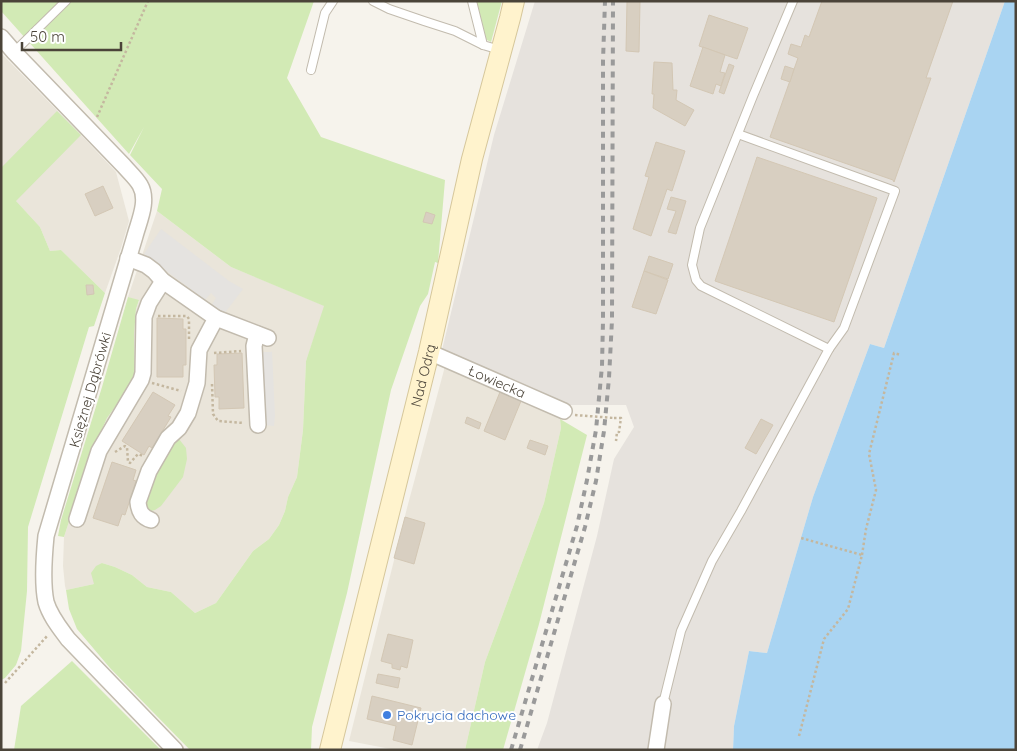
<svg xmlns="http://www.w3.org/2000/svg" width="1017" height="751" font-family="Quicksand,sans-serif">
	<style>
		.residential { fill: #eae5da }
		.industrial { fill: #e6e2dd }
		.green { fill: #d2eab5 }
		.parking { fill: #e5e3e0 }
		.water { fill: #a9d4f2 }
		.building { fill: #d8cfc1; stroke: #d3c7b4 }
		.lines { fill: none; stroke-linecap: round; stroke-linejoin: round }
		.lane-casing { stroke: #c2bbae; stroke-width: 10 }
		.street-casing { stroke: #c2bbae; stroke-width: 18 }
		.secondary-casing { stroke: #d6c79b; stroke-width: 22 }
		.path { stroke: #c4b79f; stroke-width: 2.5; stroke-dasharray: 2.5 2.5; stroke-linecap: butt }
		.lane { stroke: #fff; stroke-width: 8 }
		.street { stroke: #fff; stroke-width: 15 }
		.secondary { stroke: #fff3cd; stroke-width: 20 }
		.rail { stroke: #9a9a9a; stroke-width: 4; stroke-dasharray: 6 6; stroke-linecap: butt }
		.path-bridge { stroke: #c4b79f; stroke-width: 2.5; stroke-dasharray: 2.5 2.5; stroke-linecap: butt }
		.shop-dot { fill: #3f7fe0; stroke: #fff; stroke-width: 2 }
		.labels { text-anchor: middle; stroke-width: 4; stroke-linejoin: round; paint-order: stroke }
		.street-label { font-size: 14px; fill: #4b4439; stroke: #fff }
		.shop-label { font-size: 14px; fill: #366cbe; stroke: #fff; text-anchor: start }
	</style>
	<rect width="100%" height="100%" fill="#f6f3ec"/>
	<g class="residential">
		<polygon points="1,53 81,135 116,172 129,221 121,248 105,293 61,250 50,251 40,227 1,185"/>
		<polygon points="157,211 231,267 325,306 306,361 303,430 297,477 288,497 285,511 279,525 269,539 253,551 216,603 195,613 171,592 147,587 132,575 115,567 102,563 94,584 66,590 65,586 63,566 64,537 91,454 107,418 135,380 134,335 136,309 139,301 128,297"/>
		<polygon points="446,354 569,405 560,419 561,428 544,503 485,662 465,750 396,750 349,741 407,508 444,370"/>
	</g>
	<polygon class="industrial" points="535,1 1005,1 884,348 870,344 813,497 767,653 749,651 734,726 733,750 537,750 547,723 597,536 614,459 634,427 626,405 569,405 442,350 494,135"/>
	<g class="green">
		<polygon points="1,1 314,1 287,78 321,137 445,180 438,263 435,262 428,294 420,306 391,390 347,593 312,727 311,750 190,750 110,668 77,629 69,609 66,590 94,584 91,573 96,566 102,563 115,567 132,575 147,587 171,592 195,613 216,603 253,551 269,539 279,525 285,511 288,497 297,477 303,430 306,361 324,306 231,267 157,211 162,189 130,155 144,127 129,154 1,11"/>
		<polygon points="476,1 502,1 491,42 485,39"/>
		<polygon points="57,111 81,135 16,201 40,227 50,251 61,250 105,293 94,326 89,327 28,527 27,591 21,651 16,665 5,678 1,680 1,168"/>
		<polygon points="128,297 139,300 136,309 134,335 135,380 107,418 91,454 64,537 58,536 61,520 102,387"/>
		<polygon points="560,419 587,435 539,624 503,750 465,750 485,662 544,503 561,428"/>
		<polygon points="179,439 186,448 187,459 183,477 161,506 155,510 151,511 145,508 145,504 155,473 174,441"/>
		<polygon points="72,661 161,750 14,750 21,706"/>
	</g>
	<g class="parking">
		<polygon points="161,229 229,281 243,289 224,314 211,306 216,298 211,293 205,300 144,254"/>
		<polygon points="272,351 275,416 274,426 264,425 262,352 271,352"/>
	</g>
	<polygon class="water" points="1005,1 1016,1 1016,750 733,750 734,726 749,651 767,653 813,497 870,344 884,348"/>
	<g class="building">
		<polygon points="627,1 640,1 639,52 626,51"/>
		<polygon points="822,1 953,1 926,78 931,78 894,182 893,180 770,137 798,58 788,54 791,44 801,47 805,35 809,37"/>
		<polygon points="709,15 748,28 737,59 699,46"/>
		<polygon points="703,47 725,55 720,72 725,73 721,86 716,84 713,94 690,86"/>
		<polygon points="654,62 672,63 673,90 677,90 676,100 694,110 685,126 653,108 654,94 652,94"/>
		<polygon points="729,64 734,66 724,94 719,92"/>
		<polygon points="785,66 794,69 790,82 781,79"/>
		<polygon points="656,142 685,151 672,191 667,189 651,236 633,229 649,177 645,176"/>
		<polygon points="757,157 877,198 834,322 715,281"/>
		<polygon points="103,186 113,208 95,216 85,194"/>
		<polygon points="671,197 686,201 676,234 668,232 676,211 667,209"/>
		<polygon points="426,212 435,215 432,224 423,222"/>
		<polygon points="649,256 673,264 668,279 644,271"/>
		<polygon points="644,271 668,280 656,314 632,307"/>
		<polygon points="86,285 93,285 94,294 87,295"/>
		<polygon points="157,318 183,319 183,329 186,329 186,365 183,365 183,377 157,377"/>
		<polygon points="242,353 244,408 219,409 219,397 215,397 214,365 217,365 217,354"/>
		<polygon points="153,392 175,405 168,416 171,417 152,448 149,446 144,455 122,441"/>
		<polygon points="500,392 521,401 505,440 484,431"/>
		<polygon points="467,417 481,423 479,429 465,423"/>
		<polygon points="761,419 773,425 756,454 745,448"/>
		<polygon points="530,440 548,446 545,455 527,448"/>
		<polygon points="112,462 136,470 133,480 136,481 125,515 122,514 118,526 93,518"/>
		<polygon points="405,517 425,523 414,564 394,558"/>
		<polygon points="388,634 413,640 407,668 401,666 400,670 392,668 392,664 381,661"/>
		<polygon points="378,674 400,678 398,688 376,683"/>
		<polygon points="372,696 421,708 412,745 393,740 396,726 367,719"/>
	</g>
	<g class="lines">
		<defs>
			<g id="lane">
				<polyline points="373,1 389,9 424,21 455,31 483,45"/>
				<polyline points="472,1 483,45 500,50"/>
				<polyline points="14,52 66,1"/>
				<polyline points="311,70 325,13 333,1"/>
				<polyline points="738,134 895,191 844,328 829,349"/>
				<polyline points="663,704 681,631 712,561 741,511 829,349 701,286 696,280 692,265 700,228 753,96 793,1"/>
			</g>
			<g id="street">
				<path d="M 1,37 L 14,52 L 124,166 C 129,172 136,178 140,185 C 149,200 139,221 135,236 L 46,536 C 44,556 42,583 46,602 C 50,616 60,628 68,639 L 175,750"/>
				<polyline points="128,258 146,265 154,271 163,281 216,318 268,338"/>
				<polyline points="257,334 254,346 258,425"/>
				<path id="s1" d="M 429,352 L 564,411"/>
				<polyline points="77,519 99,451 141,380 143,373 144,317 149,303 163,281"/>
				<path d="M 151,520 C 142,517 139,512 138,502 L 149,471 L 168,438 L 179,428 L 188,413 L 197,383 L 199,350 L 216,318"/>
				<polyline points="656,750 663,704"/>
			</g>
			<g id="secondary">
				<path id="s2" d="M 330,750 L 429,352 L 472,159 L 510,18 L 514,1"/>
			</g>
		</defs>
		<use href="#lane" class="lane-casing"/>
		<use href="#street" class="street-casing"/>
		<use href="#secondary" class="secondary-casing"/>
		<g class="path">
			<polyline points="97,117 148,1"/>
			<polyline points="158,316 187,316 189,319 189,339"/>
			<polyline points="214,353 241,351"/>
			<polyline points="152,383 181,391"/>
			<polyline points="212,384 213,414 218,421 244,423"/>
			<polyline points="614,418 621,418 619,432 617,432 616,441"/>
			<polyline points="115,452 125,446 127,447 128,462 130,463 138,454 143,456"/>
			<polyline points="862,555 866,529 876,490 869,454 894,353 901,355"/>
			<polyline points="5,683 48,635"/>
			<polyline points="799,736 824,639 848,609 862,555 801,538"/>
		</g>
		<use href="#lane" class="lane"/>
		<use href="#street" class="street"/>
		<use href="#secondary" class="secondary"/>
		<g class="rail">
			<polyline points="511,750 577,526 587,480 596,430 602,366 603,321 603,61 605,1"/>
			<polyline points="520,750 585,527 596,481 604,431 609,378 612,320 613,1"/>
		</g>
		<polyline class="path-bridge" points="575,415 614,418"/>
	</g>
	<circle class="shop-dot" cx="387" cy="715" r="5"/>
	<g class="labels">
		<g class="street-label">
			<text dy="5" stroke="none"><textPath href="#s2" startOffset="386">Nad Odrą</textPath></text>
			<text dy="5" stroke="none"><textPath href="#s1" startOffset="74">Łowiecka</textPath></text>
			<text transform="translate(90 390) rotate(-74)" y="5">Księżnej Dąbrówki</text>
		</g>
		<g class="shop-label">
			<text x="397" y="720">Pokrycia dachowe</text>
		</g>
	</g>
	<rect width="1017" height="751" fill="none" stroke="#4b4439" stroke-width="5"/>
	<path d="M22 42v8h99v-8" fill="none" stroke="#4b4439" stroke-width="2.5"/>
	<text x="30" y="42" font-size="15" fill="#4b4439" stroke="#ffffff" stroke-width="4" paint-order="stroke">50 m</text>
</svg>
